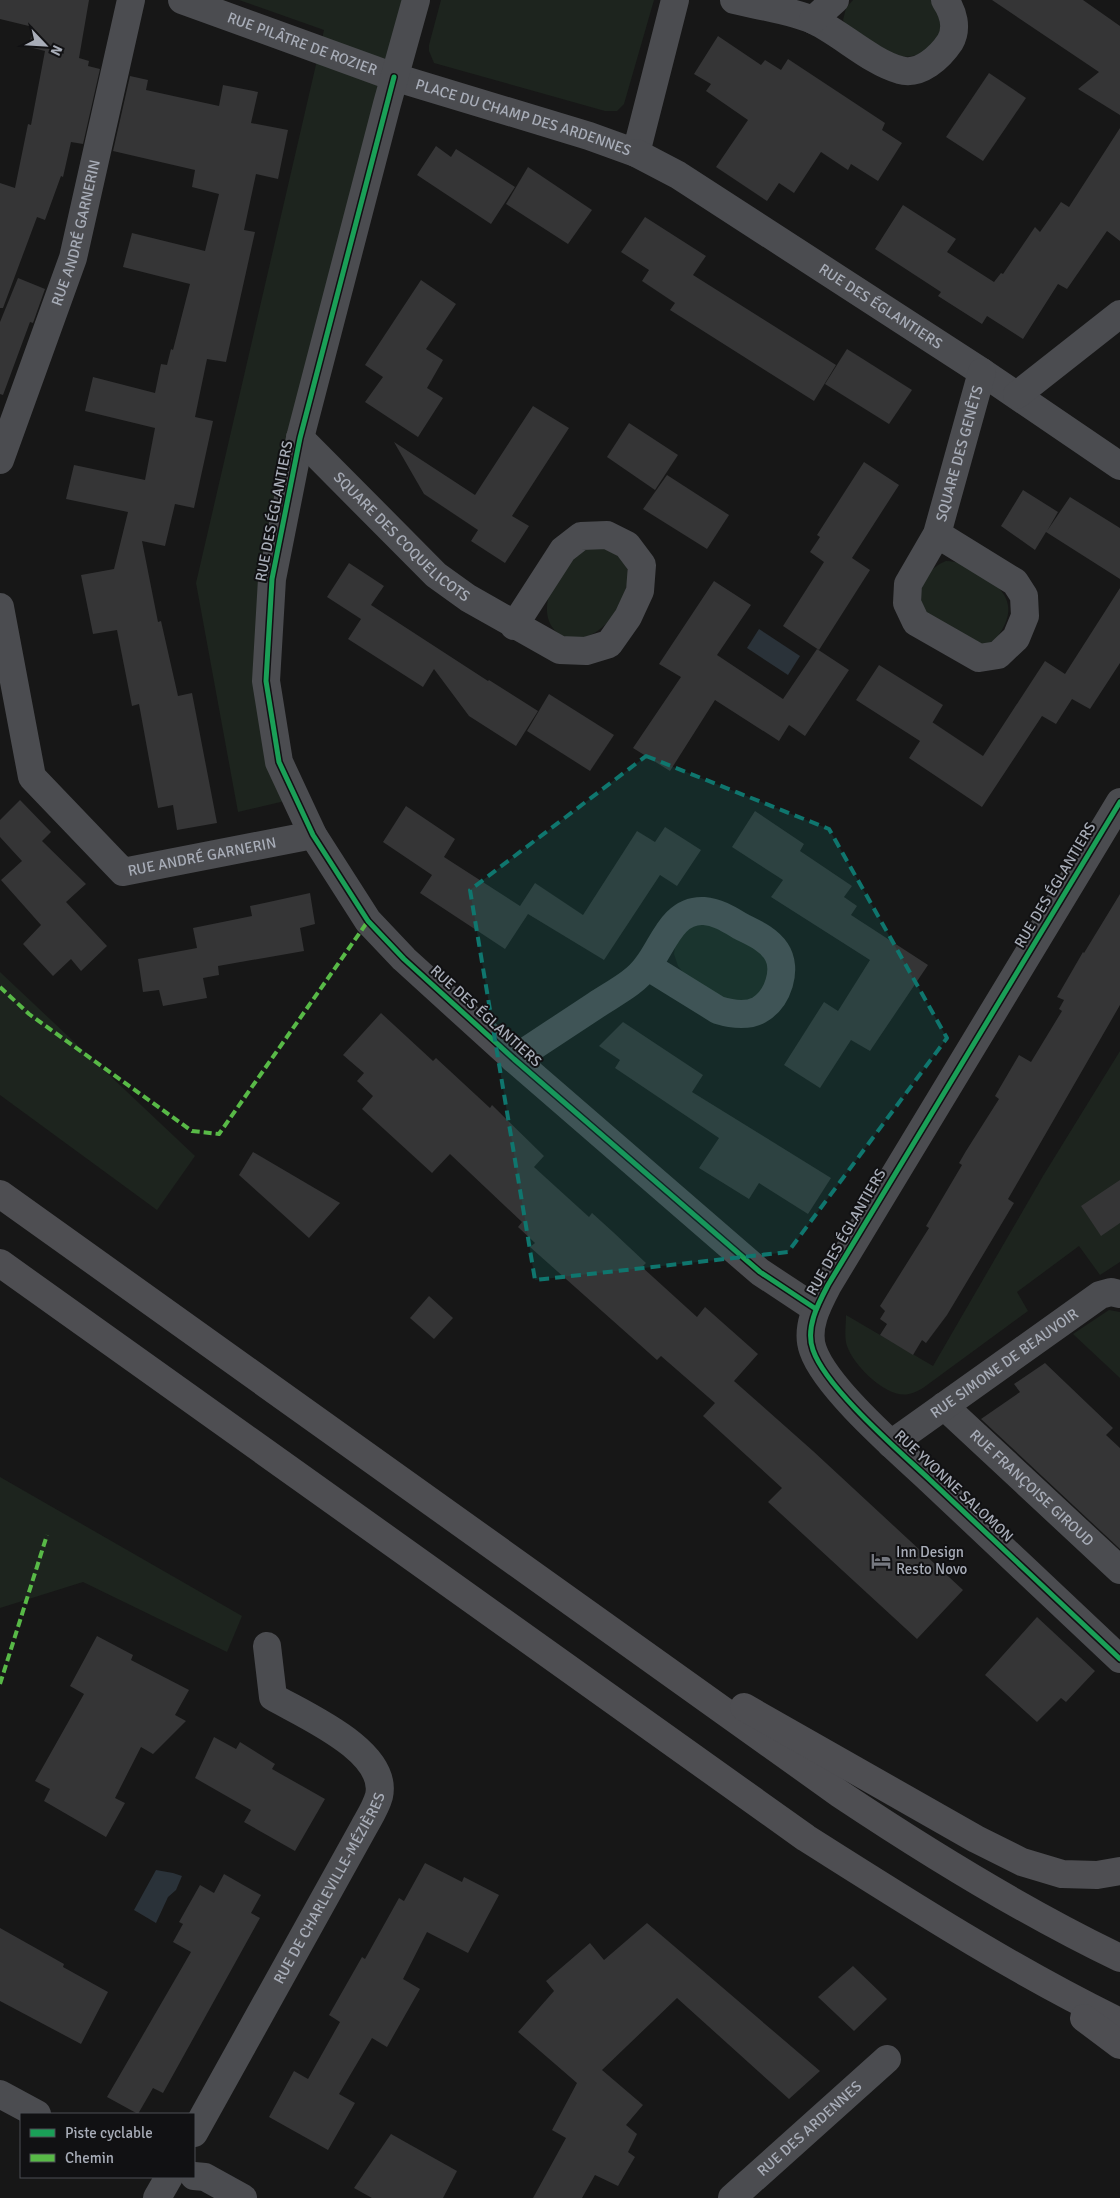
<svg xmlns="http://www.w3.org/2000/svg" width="1120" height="2198" font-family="Signika,sans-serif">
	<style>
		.green { fill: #1d241e }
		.water { fill: #2a3239 }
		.building { fill: #353536 }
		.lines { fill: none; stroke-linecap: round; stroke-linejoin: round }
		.minor { stroke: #4b4c50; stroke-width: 28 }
		.trunk { stroke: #4e4e52; stroke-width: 28 }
		.quiet { stroke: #58b947; stroke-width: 4; stroke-dasharray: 8 4; stroke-linecap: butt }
		.cycleway-casing { stroke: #111113; stroke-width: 8 }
		.cycleway { stroke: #1a9f57; stroke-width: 5 }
		.marked { fill: #0f766e; fill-opacity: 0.2; stroke: #0f766e; stroke-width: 4; stroke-dasharray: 10 6; stroke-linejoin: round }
		.labels { text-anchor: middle; stroke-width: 4; stroke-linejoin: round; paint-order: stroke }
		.street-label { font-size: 15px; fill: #a8adb8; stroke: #111113 }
		.poi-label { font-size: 15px; fill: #a8adb8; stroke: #111113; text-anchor: start }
	</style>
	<rect width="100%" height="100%" fill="#171717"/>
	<g class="green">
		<polygon points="239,0 405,0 260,573 285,801 238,812 196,583 324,30"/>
		<polygon points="441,0 654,0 624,104 617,111 605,111 434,63 429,51 429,45"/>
		<path d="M 853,0 L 932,0 C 935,5 941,11 942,17 C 946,38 922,61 900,56 C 885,52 863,36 848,28 L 843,20 L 846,8 Z"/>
		<path d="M 589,547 L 614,549 C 618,554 626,562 627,568 C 631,579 624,595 619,605 C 587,669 513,633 565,566 C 571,559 581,553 589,547 Z"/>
		<path d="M 946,561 C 959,561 966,566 978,573 C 1003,587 1019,604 1000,633 C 996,641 987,646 978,644 C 971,643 963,636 957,633 C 949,628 938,624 930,618 C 907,600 923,570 946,561 Z"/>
		<polygon points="697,923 710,923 761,950 768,961 768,981 755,999 729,1002 685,975 678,966 674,954 676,939"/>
		<polygon points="0,972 195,1156 157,1210 0,1095"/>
		<path d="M 1120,1051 L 1120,1262 L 1100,1275 L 1079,1246 L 1017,1292 L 1028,1311 L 923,1388 C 919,1390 914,1393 909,1394 C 887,1399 854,1366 847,1346 C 844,1337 846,1325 846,1315 L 933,1366 L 1043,1176 Z"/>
		<polygon points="1109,1310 1120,1312 1120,1378 1073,1334"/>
		<polygon points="0,1477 242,1616 227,1652 83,1582 0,1608"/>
	</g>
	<g class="water">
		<polygon points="759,629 800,656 788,675 747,648"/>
		<polygon points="156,1870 173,1873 182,1876 176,1890 168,1897 156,1923 134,1910"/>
	</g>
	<g class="building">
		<polygon points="0,0 89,0 79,58 89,61 88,66 100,69 83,144 71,142 63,177 61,176 45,220 37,217 3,308 0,308 0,183 15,188 28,124 31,125 45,51 29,47 33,27 0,19"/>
		<polygon points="992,0 1083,0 1120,26 1120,115 1078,89 1099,72"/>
		<polygon points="718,36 761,65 765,60 781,70 788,59 885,123 882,130 902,143 878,181 851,164 848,170 821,152 794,193 779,183 767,201 716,167 748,120 706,91 711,84 694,74"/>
		<polygon points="989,73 1026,98 983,161 946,137"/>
		<polygon points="130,76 148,80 146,90 219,106 223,85 258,92 251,123 288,130 278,179 256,174 244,230 255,232 226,362 207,359 195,417 213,421 194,508 175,504 165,546 142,541 158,622 161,621 178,696 192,693 217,823 177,830 173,805 158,808 139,704 132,706 117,630 93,634 81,575 114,569 128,512 66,499 74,465 145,480 155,428 85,411 93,377 155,393 161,364 167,365 171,349 173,350 190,284 123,267 132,233 205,251 219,194 192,187 195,170 113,151"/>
		<polygon points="1120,128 1120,241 1107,231 1067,289 1058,284 1023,339 987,316 982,324 938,296 941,292 875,249 903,205 956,239 947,252 994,282 1001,273 1003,274 1035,227 1040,232 1061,202 1069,207"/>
		<polygon points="436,146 451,157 456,149 515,187 491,224 417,175"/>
		<polygon points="528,167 592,210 568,244 506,204"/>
		<polygon points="645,217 706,256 693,275 836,365 814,401 670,310 675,303 642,281 649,270 621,252"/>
		<polygon points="18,278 45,289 33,323 30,322 3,395 0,394 0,322"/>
		<polygon points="421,280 456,304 426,349 443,360 427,388 443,398 418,437 365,402 383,377 365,365"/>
		<polygon points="847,349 912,390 889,424 825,384"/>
		<polygon points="533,406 569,428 512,516 529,526 505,563 471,541 478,530 424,494 394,442 475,495"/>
		<polygon points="629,423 678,455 655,490 607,457"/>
		<polygon points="864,462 899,485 852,558 870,570 819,650 783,626 824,562 810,552 820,537 817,535"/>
		<polygon points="667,475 729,515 707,549 643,509"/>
		<polygon points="1023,490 1058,512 1047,531 1070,497 1120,528 1120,579 1046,532 1035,550 1001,526"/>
		<polygon points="349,563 384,586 371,605 488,681 489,680 538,711 516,746 469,716 434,669 423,687 348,639 361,619 327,597"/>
		<polygon points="714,581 751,605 717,655 783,699 817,649 849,670 805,736 789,725 779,741 715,700 670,771 633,748 681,677 659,664"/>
		<polygon points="1120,588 1120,663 1090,709 1072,699 1056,724 1042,716 982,807 909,758 920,741 856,700 879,665 943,705 928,730 932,722 983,756 1045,661 1065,674"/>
		<polygon points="549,694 614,735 590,771 527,731"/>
		<polygon points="20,800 51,832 42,841 86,884 66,902 107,946 81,971 71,959 53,976 23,944 41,925 1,880 22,861 0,837 0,820"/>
		<polygon points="406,806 455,839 444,857 520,906 535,883 583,915 637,831 655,842 665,827 701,850 677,886 660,875 604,960 528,914 505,949 420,893 432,875 383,842"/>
		<polygon points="755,811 804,844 800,851 852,886 844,897 857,906 851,915 928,965 870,1051 851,1040 820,1088 784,1065 824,1002 838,1011 870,960 771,897 783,880 732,847"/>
		<polygon points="310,893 315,924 300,928 304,951 218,966 219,975 203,978 207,998 163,1006 159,990 143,992 138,959 197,948 193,928 252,916 250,906"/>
		<polygon points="1120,894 1120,1005 1008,1199 1014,1203 947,1315 926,1343 922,1340 913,1355 880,1335 887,1324 880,1319 885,1311 880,1306 929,1228 926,1226 962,1165 959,1163 966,1151 999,1099 995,1096 1019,1055 1031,1062 1062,1011 1059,1009 1064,1000 1057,997 1083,952 1084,953"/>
		<polygon points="381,1013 433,1061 436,1058 490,1108 492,1105 544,1156 534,1167 589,1217 592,1213 613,1232 646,1263 642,1267 697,1317 705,1307 758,1354 734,1381 813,1451 963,1590 917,1639 768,1502 782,1488 703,1416 715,1403 661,1356 657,1360 530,1247 535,1243 518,1227 522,1222 450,1154 432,1173 362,1109 373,1096 357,1081 364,1073 343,1055"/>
		<polygon points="623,1022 703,1075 692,1092 831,1178 808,1214 759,1183 749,1199 699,1168 719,1138 615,1068 620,1060 599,1046"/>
		<polygon points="253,1152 340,1203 309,1238 239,1175"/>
		<polygon points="1120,1180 1120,1223 1101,1236 1081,1206"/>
		<polygon points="429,1296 453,1318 434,1339 410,1318"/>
		<polygon points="1045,1363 1113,1428 1106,1435 1120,1448 1120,1549 981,1419 1020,1392 1014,1384"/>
		<polygon points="1037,1617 1095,1671 1066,1702 1061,1698 1037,1722 985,1675"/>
		<polygon points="97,1636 133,1655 131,1660 189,1690 175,1715 186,1721 153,1754 141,1747 115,1798 125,1803 106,1837 44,1801 50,1789 35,1781 84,1694 70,1686"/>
		<polygon points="214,1737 236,1749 240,1742 275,1764 272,1769 325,1799 295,1851 244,1822 251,1810 195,1778"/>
		<polygon points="425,1863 462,1882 464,1877 499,1895 468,1953 427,1932 403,1979 420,1989 387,2047 372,2038 339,2094 355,2103 328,2150 269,2117 294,2071 308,2079 340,2022 329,2015 362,1957 365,1959 399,1898 404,1901"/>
		<polygon points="224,1874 261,1895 251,1913 260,1918 163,2093 153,2088 138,2114 107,2097 191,1952 173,1942 183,1924 179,1922 200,1885 214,1893"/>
		<polygon points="647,1923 820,2071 789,2099 677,1998 602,2070 643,2105 626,2125 637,2134 628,2152 635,2157 618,2186 595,2175 582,2198 533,2198 566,2138 552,2130 577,2083 518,2032 554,1991 546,1981 590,1943 604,1960"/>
		<polygon points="0,1928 64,1964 63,1967 108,1992 81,2044 0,2001"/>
		<polygon points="853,1966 887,1999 854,2031 818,1997"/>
		<polygon points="391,2134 457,2171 443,2198 372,2198 354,2188"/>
	</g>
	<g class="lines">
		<g class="minor">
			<path id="s1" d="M 182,0 L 394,77 L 589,136 L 636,153 L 675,0"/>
			<polyline points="416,0 387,104 300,438 272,579 266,681 279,762 313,835 368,921 404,959 514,1059 760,1272 816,1309"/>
			<path d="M 734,0 C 755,5 797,12 815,21 C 842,34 871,62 900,70 C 920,76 940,57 950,42 C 958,28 953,12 945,0"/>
			<polyline points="813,20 835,0"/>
			<path id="s2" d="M 636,153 L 678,175 L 982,372 L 1120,466"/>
			<polyline points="1017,395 1120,314"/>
			<path id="s3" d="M 300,438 L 436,575 L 468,598 L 560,650 L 586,651 L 609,644 L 628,617 L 640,591 L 642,565 L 627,545 L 607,535 L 581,536 L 563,550 L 514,626"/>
			<path id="s4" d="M 0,460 L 73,258 L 131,0"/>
			<path id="s5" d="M 937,534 L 1015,582 L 1024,596 L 1025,616 L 1016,638 L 998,655 L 979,658 L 916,622 L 907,603 L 908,584 L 937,534 L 982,372"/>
			<path id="s6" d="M 0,607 L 32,777 L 123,872 L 313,835"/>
			<path d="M 1120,802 L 828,1285 C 818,1304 805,1328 813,1350 C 826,1388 898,1450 929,1479 C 993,1539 1056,1599 1120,1659"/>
			<path d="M 514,1059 C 541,1041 569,1023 596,1005 C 614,993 635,983 647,966 C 663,946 672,909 704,911 C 718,912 730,920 742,927 C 754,933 768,939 776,951 C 788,969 778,999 759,1010 C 746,1017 731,1014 718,1010 L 647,966"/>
			<path id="s7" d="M 944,1406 L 1120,1570"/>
			<path id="s8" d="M 891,1444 L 1100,1295 L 1111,1292 L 1120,1294"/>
			<polyline points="0,2094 37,2114"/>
			<path id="s9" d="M 194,2133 L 364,1827 C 369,1818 376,1807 379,1796 C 389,1751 304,1715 273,1697 L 267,1646"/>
			<polyline points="194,2176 205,2177 243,2198"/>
			<polyline points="157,2198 169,2177"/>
			<path id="s10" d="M 732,2198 L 887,2059"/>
		</g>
		<g class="trunk">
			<path d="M 0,1194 L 840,1794 C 930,1854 1022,1911 1120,1958"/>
			<path d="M 0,1263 L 806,1838 C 909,1903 1011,1969 1120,2022"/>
			<polyline points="744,1707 976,1839 1022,1862 1062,1874 1097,1875 1120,1871"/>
			<polyline points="1084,2018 1120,2045"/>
		</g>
		<g class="quiet">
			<polyline points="0,987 29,1014 192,1131 219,1134 368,921"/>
			<polyline points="0,1684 47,1535"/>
		</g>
		<defs>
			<g id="cycleway">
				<polyline points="394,77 300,438 272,579 266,681 279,762 313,835 368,921 404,959 514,1059 760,1272 816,1309"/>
				<path d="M 1120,802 L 828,1285 C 818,1304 805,1328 813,1350 C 826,1388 898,1450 929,1479 C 993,1539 1056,1599 1120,1659"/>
			</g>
		</defs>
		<use href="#cycleway" class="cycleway-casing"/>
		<use href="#cycleway" class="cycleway"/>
	</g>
	<path class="marked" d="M 646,756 L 829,829 L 947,1038 L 788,1252 L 535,1280 L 470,890 Z"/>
	<defs>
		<symbol id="hotel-bare" viewBox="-9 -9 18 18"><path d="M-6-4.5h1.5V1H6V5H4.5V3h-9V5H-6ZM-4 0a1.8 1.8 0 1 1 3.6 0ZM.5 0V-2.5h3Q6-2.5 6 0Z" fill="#757880" stroke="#111113" stroke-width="2.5" paint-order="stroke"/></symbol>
	</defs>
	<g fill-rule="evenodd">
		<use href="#hotel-bare" x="867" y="1547" width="28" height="28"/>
	</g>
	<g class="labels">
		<g class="street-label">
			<text dy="5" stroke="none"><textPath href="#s1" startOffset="128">RUE PILÂTRE DE ROZIER</textPath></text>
			<text dy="5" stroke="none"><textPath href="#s1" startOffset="361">PLACE DU CHAMP DES ARDENNES</textPath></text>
			<text dy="5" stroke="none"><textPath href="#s4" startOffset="240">RUE ANDRÉ GARNERIN</textPath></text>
			<text dy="5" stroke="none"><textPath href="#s2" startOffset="289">RUE DES ÉGLANTIERS</textPath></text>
			<text dy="5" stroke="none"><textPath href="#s5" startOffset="450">SQUARE DES GENÊTS</textPath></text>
			<text transform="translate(274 511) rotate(-79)" y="5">RUE DES ÉGLANTIERS</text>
			<text dy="5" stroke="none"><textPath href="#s3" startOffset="142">SQUARE DES COQUELICOTS</textPath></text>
			<text dy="5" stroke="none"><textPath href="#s6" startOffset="385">RUE ANDRÉ GARNERIN</textPath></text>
			<text transform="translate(1055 885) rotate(-59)" y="5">RUE DES ÉGLANTIERS</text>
			<text transform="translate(486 1016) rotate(42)" y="5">RUE DES ÉGLANTIERS</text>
			<text transform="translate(846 1232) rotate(-60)" y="5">RUE DES ÉGLANTIERS</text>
			<text dy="5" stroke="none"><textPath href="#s8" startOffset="139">RUE SIMONE DE BEAUVOIR</textPath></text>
			<text transform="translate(954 1486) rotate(43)" y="5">RUE YVONNE SALOMON</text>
			<text dy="5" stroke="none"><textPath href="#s7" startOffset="120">RUE FRANÇOISE GIROUD</textPath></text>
			<text dy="5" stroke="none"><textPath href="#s9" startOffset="280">RUE DE CHARLEVILLE-MÉZIÈRES</textPath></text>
			<text dy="5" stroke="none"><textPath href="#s10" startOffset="104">RUE DES ARDENNES</textPath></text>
		</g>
		<g class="poi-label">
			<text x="896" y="1557">Inn Design<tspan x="896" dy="17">Resto Novo</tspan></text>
		</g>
	</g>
	<rect x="20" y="2113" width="175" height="65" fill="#111113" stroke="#4d4f55"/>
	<rect x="30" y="2129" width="25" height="8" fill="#1a9f57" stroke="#4d4f55"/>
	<text x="65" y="2138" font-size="15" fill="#a8adb8">Piste cyclable</text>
	<rect x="30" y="2154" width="25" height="8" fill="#58b947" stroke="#4d4f55"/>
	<text x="65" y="2163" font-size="15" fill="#a8adb8">Chemin</text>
	<g transform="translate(45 45) rotate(115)" stroke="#111113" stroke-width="4" paint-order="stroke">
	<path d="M0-4L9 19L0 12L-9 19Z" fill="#a8adb8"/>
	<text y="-8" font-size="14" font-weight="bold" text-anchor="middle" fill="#a8adb8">N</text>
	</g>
</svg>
